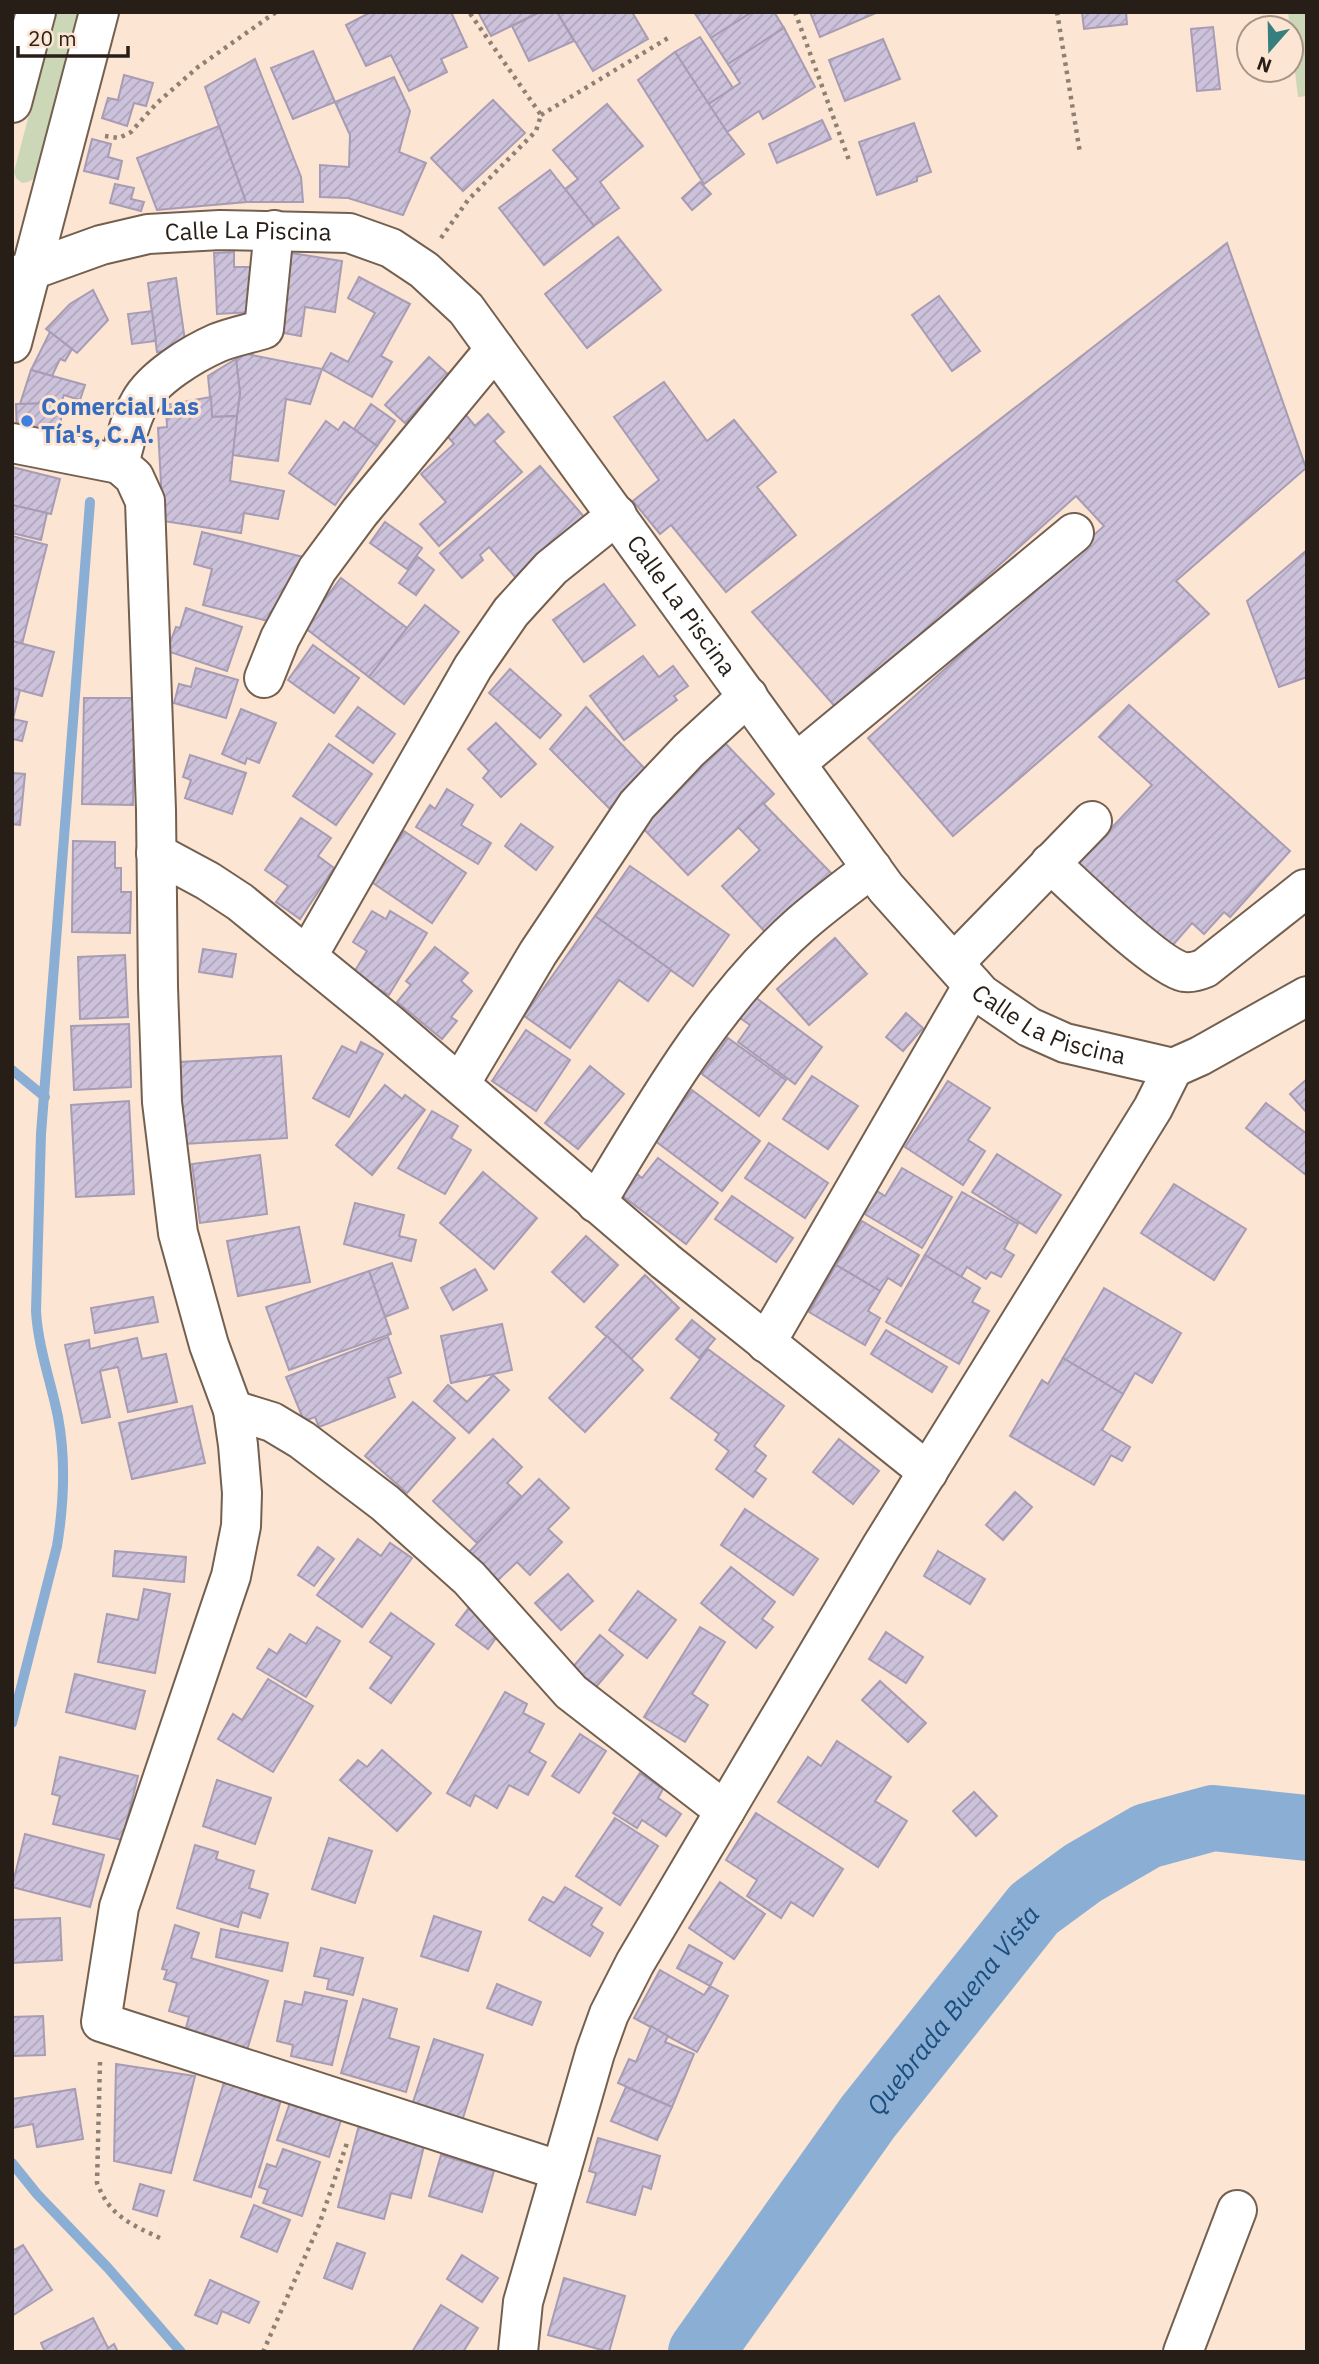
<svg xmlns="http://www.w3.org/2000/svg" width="1319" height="2364" font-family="'IBM Plex Sans',sans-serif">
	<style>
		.grass { fill: #ccd7b7 }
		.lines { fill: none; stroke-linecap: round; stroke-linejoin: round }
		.stream { stroke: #8baed4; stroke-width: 10 }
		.river { stroke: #8baed4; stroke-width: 66 }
		.building { fill: url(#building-hatch); stroke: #a79cb4; stroke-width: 2 }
		.minor-casing { stroke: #746050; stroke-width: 42 }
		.major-casing { stroke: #746050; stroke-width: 42 }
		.path { stroke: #8f8073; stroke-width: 4.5; stroke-dasharray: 3.5 5; stroke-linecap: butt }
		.minor { stroke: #fff; stroke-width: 38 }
		.major { stroke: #fff; stroke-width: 38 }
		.shop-dot { fill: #3f7fe0; stroke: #fce5d2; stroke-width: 2.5 }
		.labels { text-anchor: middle; stroke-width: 6; stroke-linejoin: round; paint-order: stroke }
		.street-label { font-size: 24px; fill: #271e17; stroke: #fce5d2 }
		.shop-label { font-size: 24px; font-weight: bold; fill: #366cbe; stroke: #fce5d2; text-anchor: start }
		.water-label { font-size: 26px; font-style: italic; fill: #1b4e7e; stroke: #fce5d2 }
	</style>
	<defs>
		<pattern id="building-hatch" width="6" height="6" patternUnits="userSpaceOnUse" patternTransform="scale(1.75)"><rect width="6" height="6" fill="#cdc2db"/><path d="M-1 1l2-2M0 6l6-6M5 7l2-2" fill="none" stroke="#b0a6bb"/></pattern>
	</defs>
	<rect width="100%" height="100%" fill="#fce5d2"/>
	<g class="grass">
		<path d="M 56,12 L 79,12 L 37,173 C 34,180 30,182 22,183 L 16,178 L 14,172 Z"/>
		<polygon points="1288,12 1307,12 1307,96 1298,97"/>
	</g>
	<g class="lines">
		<g class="stream">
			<polyline points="12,1070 45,1097"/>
			<path d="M 12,1723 L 57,1546 C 64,1503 66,1460 58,1417 C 51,1382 38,1347 36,1311 L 41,1134 L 90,502"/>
			<polyline points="12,2163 37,2194 108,2268 181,2352"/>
		</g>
		<path class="river" id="s1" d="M 701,2352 L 868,2117 L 1034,1909 L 1083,1873 L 1147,1836 L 1213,1818 L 1307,1828"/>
	</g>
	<g class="building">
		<polygon points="451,12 467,47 441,59 447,72 409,91 391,55 366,66 346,25 371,12"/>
		<polygon points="478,12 540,12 491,36"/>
		<polygon points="540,12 557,12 574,41 529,61 512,26"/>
		<polygon points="557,12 632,12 648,39 593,71"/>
		<polygon points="694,12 752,12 711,38"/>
		<polygon points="752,12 774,12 784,28 728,64 711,38"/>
		<polygon points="810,12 878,12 820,37"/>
		<polygon points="1082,12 1126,12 1127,24 1084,29"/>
		<polygon points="1213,27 1220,89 1197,91 1191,29"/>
		<polygon points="784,28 815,87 763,119 759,111 727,132 708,104 740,83 728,64"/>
		<polygon points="700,37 733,88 708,104 675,52"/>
		<polygon points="883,39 900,79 845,101 829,60"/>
		<polygon points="313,51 335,102 293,119 271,68"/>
		<polygon points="675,52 727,132 744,154 704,184 638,80"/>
		<polygon points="255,59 301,177 303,202 246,202 205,87"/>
		<polygon points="124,75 153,83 146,106 134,103 127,126 102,118 108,98 118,100"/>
		<polygon points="394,77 410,111 399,152 426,163 403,215 348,198 320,197 320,165 349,167 350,135 335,102"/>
		<polygon points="493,100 525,133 463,191 431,158"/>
		<polygon points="607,104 643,146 600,182 619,208 594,226 565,189 578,179 553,150"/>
		<polygon points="822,120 831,139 777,163 769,144"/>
		<polygon points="914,123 931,172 917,177 917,181 877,195 859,142"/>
		<polygon points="219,126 246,202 157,210 137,158"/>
		<polygon points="92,139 111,144 108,157 122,161 118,179 84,171"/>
		<polygon points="550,170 594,226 544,265 499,208"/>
		<polygon points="700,182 711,194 692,210 682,198"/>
		<polygon points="115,184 134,188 131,199 144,202 141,211 110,203"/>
		<polygon points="618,237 661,290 587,348 545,294"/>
		<polygon points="1227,243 1306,468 1176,581 1209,614 953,836 868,738 1104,526 1076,496 838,710 752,612"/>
		<polygon points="234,252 234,267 250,267 253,312 217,314 214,253"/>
		<polygon points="285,252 342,261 335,312 305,307 301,336 272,331"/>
		<polygon points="359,277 410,304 381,356 392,362 372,397 322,369 331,353 348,362 375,313 348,298"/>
		<polygon points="176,278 186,348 157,352 148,283"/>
		<polygon points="93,290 108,320 77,353 46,329 70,304"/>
		<polygon points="939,296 980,351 952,371 912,315"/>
		<polygon points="152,311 156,341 132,344 128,314"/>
		<polygon points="50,332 72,349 65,361 60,359 52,376 31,370"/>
		<polygon points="247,354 322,369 310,404 286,399 278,461 232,455 240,393 236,359"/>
		<polygon points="429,357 449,375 405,423 385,405"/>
		<polygon points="236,359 240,393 237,416 212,417 208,376"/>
		<polygon points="31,370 85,385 80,400 64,395 61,403 20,404"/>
		<polygon points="664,382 707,441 734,420 776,472 757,487 796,535 726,592 671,525 660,534 633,501 659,480 614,417"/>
		<polygon points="211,397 212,417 237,416 230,481 284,491 278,519 244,513 241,533 163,521 158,428 167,427 166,405"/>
		<polygon points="61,403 61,438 17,439 16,404"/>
		<polygon points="371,404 395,421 377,446 354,429"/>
		<polygon points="488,414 504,432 494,441 522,472 439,546 420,524 446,502 421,474 454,444 445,433 466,415 475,426"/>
		<polygon points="326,421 338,430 344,422 377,446 335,505 289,473"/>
		<polygon points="540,466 585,518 516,578 489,547 480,555 483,560 462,578 440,553"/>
		<polygon points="12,467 60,479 51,514 12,505"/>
		<polygon points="12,505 47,513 41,540 12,533"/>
		<polygon points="385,522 422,548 407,569 370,543"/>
		<polygon points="202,532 307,558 272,622 203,605 212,569 194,564"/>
		<polygon points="12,536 47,545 22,644 12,641"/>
		<polygon points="1307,550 1307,677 1279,687 1247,601"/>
		<polygon points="418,557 434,570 416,595 399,583"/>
		<polygon points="341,578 407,628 369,677 304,627"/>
		<polygon points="604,584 635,625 584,662 553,620"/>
		<polygon points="425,605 459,632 404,704 369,677"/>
		<polygon points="186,608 242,627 227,671 167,651 176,627 180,628"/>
		<polygon points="12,641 54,652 42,696 12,688"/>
		<polygon points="313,645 359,678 334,713 288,680"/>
		<polygon points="643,656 659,677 673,666 688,686 674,696 677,700 624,740 590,696"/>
		<polygon points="196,668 238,680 226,718 174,703 179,684 191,687"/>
		<polygon points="510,669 561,715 540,738 489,693"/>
		<polygon points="12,688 20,690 13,719 27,722 22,741 12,739"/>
		<polygon points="84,698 134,698 133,805 82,804"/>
		<polygon points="1129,705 1290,851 1230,917 1224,912 1204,934 1192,923 1165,954 1073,869 1152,785 1099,737"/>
		<polygon points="358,707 395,734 373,763 336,736"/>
		<polygon points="586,707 648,772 610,809 550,749"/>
		<polygon points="241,709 276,723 259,763 247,758 245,764 222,754"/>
		<polygon points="496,723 536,764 501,797 483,778 489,771 468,749"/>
		<polygon points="723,741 774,794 688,875 637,822"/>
		<polygon points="329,744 372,774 336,825 293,796"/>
		<polygon points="190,755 246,773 232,814 185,798 191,780 183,777"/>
		<polygon points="12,773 25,774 20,825 12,824"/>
		<polygon points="447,789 473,805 461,825 491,843 478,864 416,827 430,805 435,809"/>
		<polygon points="763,803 832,874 768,935 722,886 760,850 738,827"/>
		<polygon points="301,818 331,838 318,856 334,868 300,919 276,902 288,886 265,870"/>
		<polygon points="521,824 553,847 536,870 505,846"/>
		<polygon points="404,831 466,873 432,923 370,881"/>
		<polygon points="73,841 115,842 115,868 121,868 121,892 131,892 130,933 72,932"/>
		<polygon points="630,866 729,935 693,986 595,916"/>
		<polygon points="372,911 386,919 390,911 427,933 389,995 353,974 367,951 353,942"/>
		<polygon points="595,916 671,970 648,1001 619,980 570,1048 524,1016"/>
		<polygon points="835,938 867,974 809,1025 777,989"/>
		<polygon points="435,947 468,973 461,981 472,991 451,1017 457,1021 442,1039 397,1002 411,985 406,981"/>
		<polygon points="203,949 236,954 232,977 199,972"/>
		<polygon points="125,955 128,1017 80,1019 78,957"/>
		<polygon points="755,997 822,1047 795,1084 738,1042 750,1025 740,1018"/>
		<polygon points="906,1013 923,1028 903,1051 886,1037"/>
		<polygon points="129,1024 131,1087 74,1090 71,1026"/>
		<polygon points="526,1030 570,1060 536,1111 492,1081"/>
		<polygon points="728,1038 786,1080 759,1116 702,1074"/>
		<polygon points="361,1042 383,1054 349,1117 313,1098 342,1046 356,1053"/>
		<polygon points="281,1056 287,1138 184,1144 180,1062"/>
		<polygon points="590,1066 624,1094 578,1149 545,1123"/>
		<polygon points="812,1076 858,1106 828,1149 783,1119"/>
		<polygon points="1307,1079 1307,1113 1290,1094"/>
		<polygon points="948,1081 990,1108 968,1140 985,1151 963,1185 905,1147"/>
		<polygon points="385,1085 402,1099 405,1095 425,1110 372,1175 336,1145"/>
		<polygon points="692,1090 760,1141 722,1191 654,1140"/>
		<polygon points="129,1101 134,1194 76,1197 71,1105"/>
		<polygon points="1266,1103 1307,1134 1306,1175 1246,1128"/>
		<polygon points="432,1111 458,1126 451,1138 471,1150 445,1194 398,1168"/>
		<polygon points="769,1143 828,1183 805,1218 745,1178"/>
		<polygon points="997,1154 1061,1195 1036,1233 972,1192"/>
		<polygon points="260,1155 267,1214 200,1223 192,1164"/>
		<polygon points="658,1158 718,1203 686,1244 616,1191 632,1170 642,1178"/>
		<polygon points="902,1168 952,1197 922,1248 863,1213 877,1191 885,1196"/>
		<polygon points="483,1172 537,1218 494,1269 440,1223"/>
		<polygon points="1174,1184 1246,1229 1214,1280 1141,1233"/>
		<polygon points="962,1192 1018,1224 1004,1249 1014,1255 1001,1277 991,1272 986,1279 967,1267 961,1277 925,1255"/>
		<polygon points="732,1196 793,1238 776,1262 715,1219"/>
		<polygon points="355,1203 404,1215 399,1236 416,1240 411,1261 344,1244"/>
		<polygon points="862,1221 919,1255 901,1286 888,1278 880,1291 836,1265"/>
		<polygon points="299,1227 310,1282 238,1296 227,1241"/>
		<polygon points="586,1236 618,1265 584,1302 552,1272"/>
		<polygon points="925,1255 980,1288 972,1302 989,1311 959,1364 886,1322"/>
		<polygon points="392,1263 408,1308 385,1317 369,1271"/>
		<polygon points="836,1265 880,1291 868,1311 880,1318 865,1345 809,1312"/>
		<polygon points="475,1269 487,1290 453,1310 441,1288"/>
		<polygon points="369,1271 391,1334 289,1370 266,1307"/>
		<polygon points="645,1275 679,1308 631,1359 596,1327"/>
		<polygon points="1104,1288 1181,1333 1152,1383 1135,1373 1123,1394 1063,1358"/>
		<polygon points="153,1297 158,1322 95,1333 91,1308"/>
		<polygon points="692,1320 715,1339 699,1358 676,1339"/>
		<polygon points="502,1324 512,1370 451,1383 441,1336"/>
		<polygon points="886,1330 947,1367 932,1392 871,1354"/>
		<polygon points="607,1336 643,1370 585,1432 549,1398"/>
		<polygon points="388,1337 401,1373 388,1378 395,1397 319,1427 315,1417 304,1421 286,1377"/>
		<polygon points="137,1338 142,1359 166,1354 177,1402 128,1412 118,1367 100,1371 110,1417 82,1423 65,1345 89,1340 90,1349"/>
		<polygon points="708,1349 784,1406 754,1446 766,1456 755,1471 766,1479 753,1497 716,1469 729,1451 715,1440 719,1434 671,1398"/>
		<polygon points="1063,1358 1123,1394 1102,1430 1130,1447 1122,1461 1111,1455 1094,1485 1010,1436 1042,1380 1048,1384"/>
		<polygon points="493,1375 509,1390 469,1433 434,1401 448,1385 467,1402"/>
		<polygon points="413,1402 455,1438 407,1493 365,1456"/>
		<polygon points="192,1406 205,1463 132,1479 119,1423"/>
		<polygon points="493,1439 522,1467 507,1483 522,1497 477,1543 433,1501"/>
		<polygon points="839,1439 879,1471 853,1504 813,1472"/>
		<polygon points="539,1479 569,1508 548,1529 562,1542 530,1575 517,1562 498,1580 469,1552"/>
		<polygon points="1015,1492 1032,1507 1003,1540 986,1525"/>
		<polygon points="745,1509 818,1559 793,1595 721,1545"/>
		<polygon points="358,1539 381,1556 390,1543 412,1558 362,1627 317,1595"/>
		<polygon points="318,1547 334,1559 314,1586 298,1575"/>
		<polygon points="115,1551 186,1557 184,1582 113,1576"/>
		<polygon points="938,1551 985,1579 970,1604 924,1576"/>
		<polygon points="731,1567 775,1602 762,1619 773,1627 756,1648 701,1603"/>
		<polygon points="568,1574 593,1601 561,1630 535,1603"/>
		<polygon points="144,1589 170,1594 155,1673 98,1662 107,1614 138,1620"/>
		<polygon points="638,1591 676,1620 647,1658 609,1630"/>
		<polygon points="471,1605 503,1628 488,1649 456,1625"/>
		<polygon points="391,1613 434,1644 391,1703 370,1688 392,1657 370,1642"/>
		<polygon points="317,1627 340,1641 306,1697 257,1668 269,1649 277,1654 290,1634 306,1644"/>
		<polygon points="700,1627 725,1642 692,1694 708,1705 685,1742 644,1717"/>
		<polygon points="886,1632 923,1657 906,1683 869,1659"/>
		<polygon points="600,1635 623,1655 596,1687 573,1667"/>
		<polygon points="75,1674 145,1691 135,1729 66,1712"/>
		<polygon points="268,1679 313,1706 273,1772 218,1739 233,1714 242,1720"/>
		<polygon points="880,1681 926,1723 908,1742 862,1700"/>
		<polygon points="505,1692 527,1704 523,1713 544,1724 529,1752 546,1762 528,1795 509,1785 497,1808 475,1795 470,1806 447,1793"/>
		<polygon points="580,1734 606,1751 579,1793 552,1776"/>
		<polygon points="837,1741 891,1777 875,1801 907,1821 878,1867 778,1802 808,1757 821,1766"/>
		<polygon points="382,1750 431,1793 397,1831 340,1780 358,1760 367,1767"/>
		<polygon points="60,1757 138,1776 122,1840 53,1824 60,1796 52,1794"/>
		<polygon points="640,1773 663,1789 658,1798 681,1814 666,1836 642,1820 637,1828 613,1813"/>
		<polygon points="217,1780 271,1798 255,1844 203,1826"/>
		<polygon points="974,1792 997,1816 976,1836 953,1811"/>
		<polygon points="756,1813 843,1869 813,1916 791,1902 781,1918 747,1896 757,1880 726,1860"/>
		<polygon points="615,1818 658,1846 620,1905 576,1876"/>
		<polygon points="25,1834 104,1855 90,1907 12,1887"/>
		<polygon points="329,1838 372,1851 355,1903 312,1889"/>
		<polygon points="195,1845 218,1852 216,1859 254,1871 249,1888 268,1894 260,1918 242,1912 238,1927 177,1908"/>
		<polygon points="720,1882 765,1914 734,1959 689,1928"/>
		<polygon points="565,1887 602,1908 591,1925 603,1933 590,1956 529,1920 543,1897 554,1903"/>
		<polygon points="434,1916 481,1932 468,1971 421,1956"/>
		<polygon points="60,1918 62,1960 12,1963 12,1920"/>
		<polygon points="175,1925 199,1933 191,1958 268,1981 247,2050 185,2031 189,2017 169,2011 177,1983 164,1979 167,1970 162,1969"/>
		<polygon points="221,1929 288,1943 282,1971 216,1957"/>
		<polygon points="689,1945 722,1963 710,1986 677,1968"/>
		<polygon points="321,1948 363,1958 353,1995 327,1989 329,1979 314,1976"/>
		<polygon points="660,1970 704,1995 710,1986 728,1996 697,2052 634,2018"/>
		<polygon points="497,1984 541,2002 532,2025 487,2008"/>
		<polygon points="305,1992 347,2001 332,2065 291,2056 293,2045 277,2041 285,2001 302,2005"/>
		<polygon points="363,1999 397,2009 389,2038 419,2047 406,2092 341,2073"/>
		<polygon points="43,2016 45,2055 12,2056 12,2017"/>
		<polygon points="651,2026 668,2036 665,2042 694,2054 672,2107 618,2083 629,2059 636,2062"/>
		<polygon points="434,2039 483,2055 462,2121 412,2105"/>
		<polygon points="116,2064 195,2076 171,2173 114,2161"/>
		<polygon points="225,2079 282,2097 251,2197 194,2180"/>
		<polygon points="626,2087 672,2107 657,2140 611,2121"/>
		<polygon points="75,2089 83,2139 37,2147 33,2124 12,2128 12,2099"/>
		<polygon points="292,2097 343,2114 329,2157 277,2140"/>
		<polygon points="360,2121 426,2138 411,2198 391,2193 384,2219 338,2207"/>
		<polygon points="598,2138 660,2156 651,2189 643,2186 635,2215 587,2202 596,2173 589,2171"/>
		<polygon points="283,2149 320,2162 302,2216 263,2203 268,2190 259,2187 267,2164 276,2167"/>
		<polygon points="441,2155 494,2171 482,2212 429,2196"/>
		<polygon points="140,2184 164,2191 157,2216 133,2209"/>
		<polygon points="254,2205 290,2220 277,2252 241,2237"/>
		<polygon points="337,2243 365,2253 352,2289 324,2278"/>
		<polygon points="23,2245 52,2290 12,2316 12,2251"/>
		<polygon points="462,2255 498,2278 482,2302 447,2279"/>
		<polygon points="564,2278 625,2296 609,2352 548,2335"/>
		<polygon points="210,2280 259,2302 249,2323 222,2311 217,2324 195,2315"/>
		<polygon points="441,2305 478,2328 463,2352 412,2352"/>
		<polygon points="93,2318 108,2348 114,2344 118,2352 45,2352 41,2343"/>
	</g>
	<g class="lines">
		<defs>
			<g id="minor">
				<path id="s2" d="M 12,277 L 101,245 L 148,234 L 220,230 L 349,233 L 391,248 L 424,270 L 466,309 L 886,888 L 981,994 L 1029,1027 L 1065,1043 L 1173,1068 L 1200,1056 L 1307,996"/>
				<path d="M 12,443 L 119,464 C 125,443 129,421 140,402 C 153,378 192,354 217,343 C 231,337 248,334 264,329 L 274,230"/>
				<polyline points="119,464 134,477 145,501 156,810 158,987 162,1102 178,1233 209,1345 233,1410 238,1445 242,1493 241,1526 231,1576 119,1907 101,2022 561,2171"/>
				<polyline points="264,678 280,638 317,570 360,512 495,349"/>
				<polyline points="796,763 1074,533"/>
				<polyline points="156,853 208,881 240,902 387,1022 665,1261 928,1472"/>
				<path d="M 1050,863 C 1074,885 1158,967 1184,972 C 1192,973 1198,971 1205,968 L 1305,889"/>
				<polyline points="307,957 473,667 511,612 551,568 617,515"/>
				<polyline points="954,963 1092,821"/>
				<polyline points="460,1084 538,953 637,805 689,750 748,696"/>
				<path d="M 596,1203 C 655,1105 714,1001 801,924 C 824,904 848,886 872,868"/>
				<polyline points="766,1343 973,985"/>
				<polyline points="233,1410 272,1422 302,1440 385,1503 469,1578 571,1692 725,1811"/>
				<polyline points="518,2352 523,2302 595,2053 609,2014 635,1963 881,1547 1153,1108 1173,1068"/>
				<polyline points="1183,2352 1237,2210"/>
			</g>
			<g id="major">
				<polyline points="12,103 36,12"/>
				<polyline points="12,343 99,12"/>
			</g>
		</defs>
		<use href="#minor" class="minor-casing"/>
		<use href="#major" class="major-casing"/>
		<g class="path">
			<polyline points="795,12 850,163"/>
			<polyline points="1057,12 1080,153"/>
			<polyline points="541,115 668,38"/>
			<polyline points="105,136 119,138 131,132 157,103 198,67 276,12"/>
			<polyline points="441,238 468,200 536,131 541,115 469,12"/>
			<path d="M 100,2062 L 97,2183 C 110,2217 131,2224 162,2239"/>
			<polyline points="263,2352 319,2225 348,2140"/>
		</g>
		<use href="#minor" class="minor"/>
		<use href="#major" class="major"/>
	</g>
	<circle class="shop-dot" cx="27" cy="421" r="7"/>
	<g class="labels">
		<g class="street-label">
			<text dy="8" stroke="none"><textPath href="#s2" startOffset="243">Calle La Piscina</textPath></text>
			<text dy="8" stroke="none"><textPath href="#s2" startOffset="852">Calle La Piscina</textPath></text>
			<text dy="8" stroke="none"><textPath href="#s2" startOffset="1419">Calle La Piscina</textPath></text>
		</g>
		<g class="shop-label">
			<text x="41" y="415">Comercial Las<tspan x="41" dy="28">Tía's, C.A.</tspan></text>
		</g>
		<g class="water-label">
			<text dy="9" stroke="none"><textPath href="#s1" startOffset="425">Quebrada Buena Vista</textPath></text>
		</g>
	</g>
	<rect width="1319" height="2364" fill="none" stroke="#271e17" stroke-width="28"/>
	<g transform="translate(1270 49) rotate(200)"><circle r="33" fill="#fce5d2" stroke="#a79587" stroke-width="2"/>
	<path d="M0-5L12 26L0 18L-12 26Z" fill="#367f7e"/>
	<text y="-10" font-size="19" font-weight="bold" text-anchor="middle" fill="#271e17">N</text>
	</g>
	<path d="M18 46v10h110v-10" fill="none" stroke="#271e17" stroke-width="3.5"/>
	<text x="28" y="46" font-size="21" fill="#271e17" stroke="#fce5d2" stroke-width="5" paint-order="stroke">20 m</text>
</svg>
